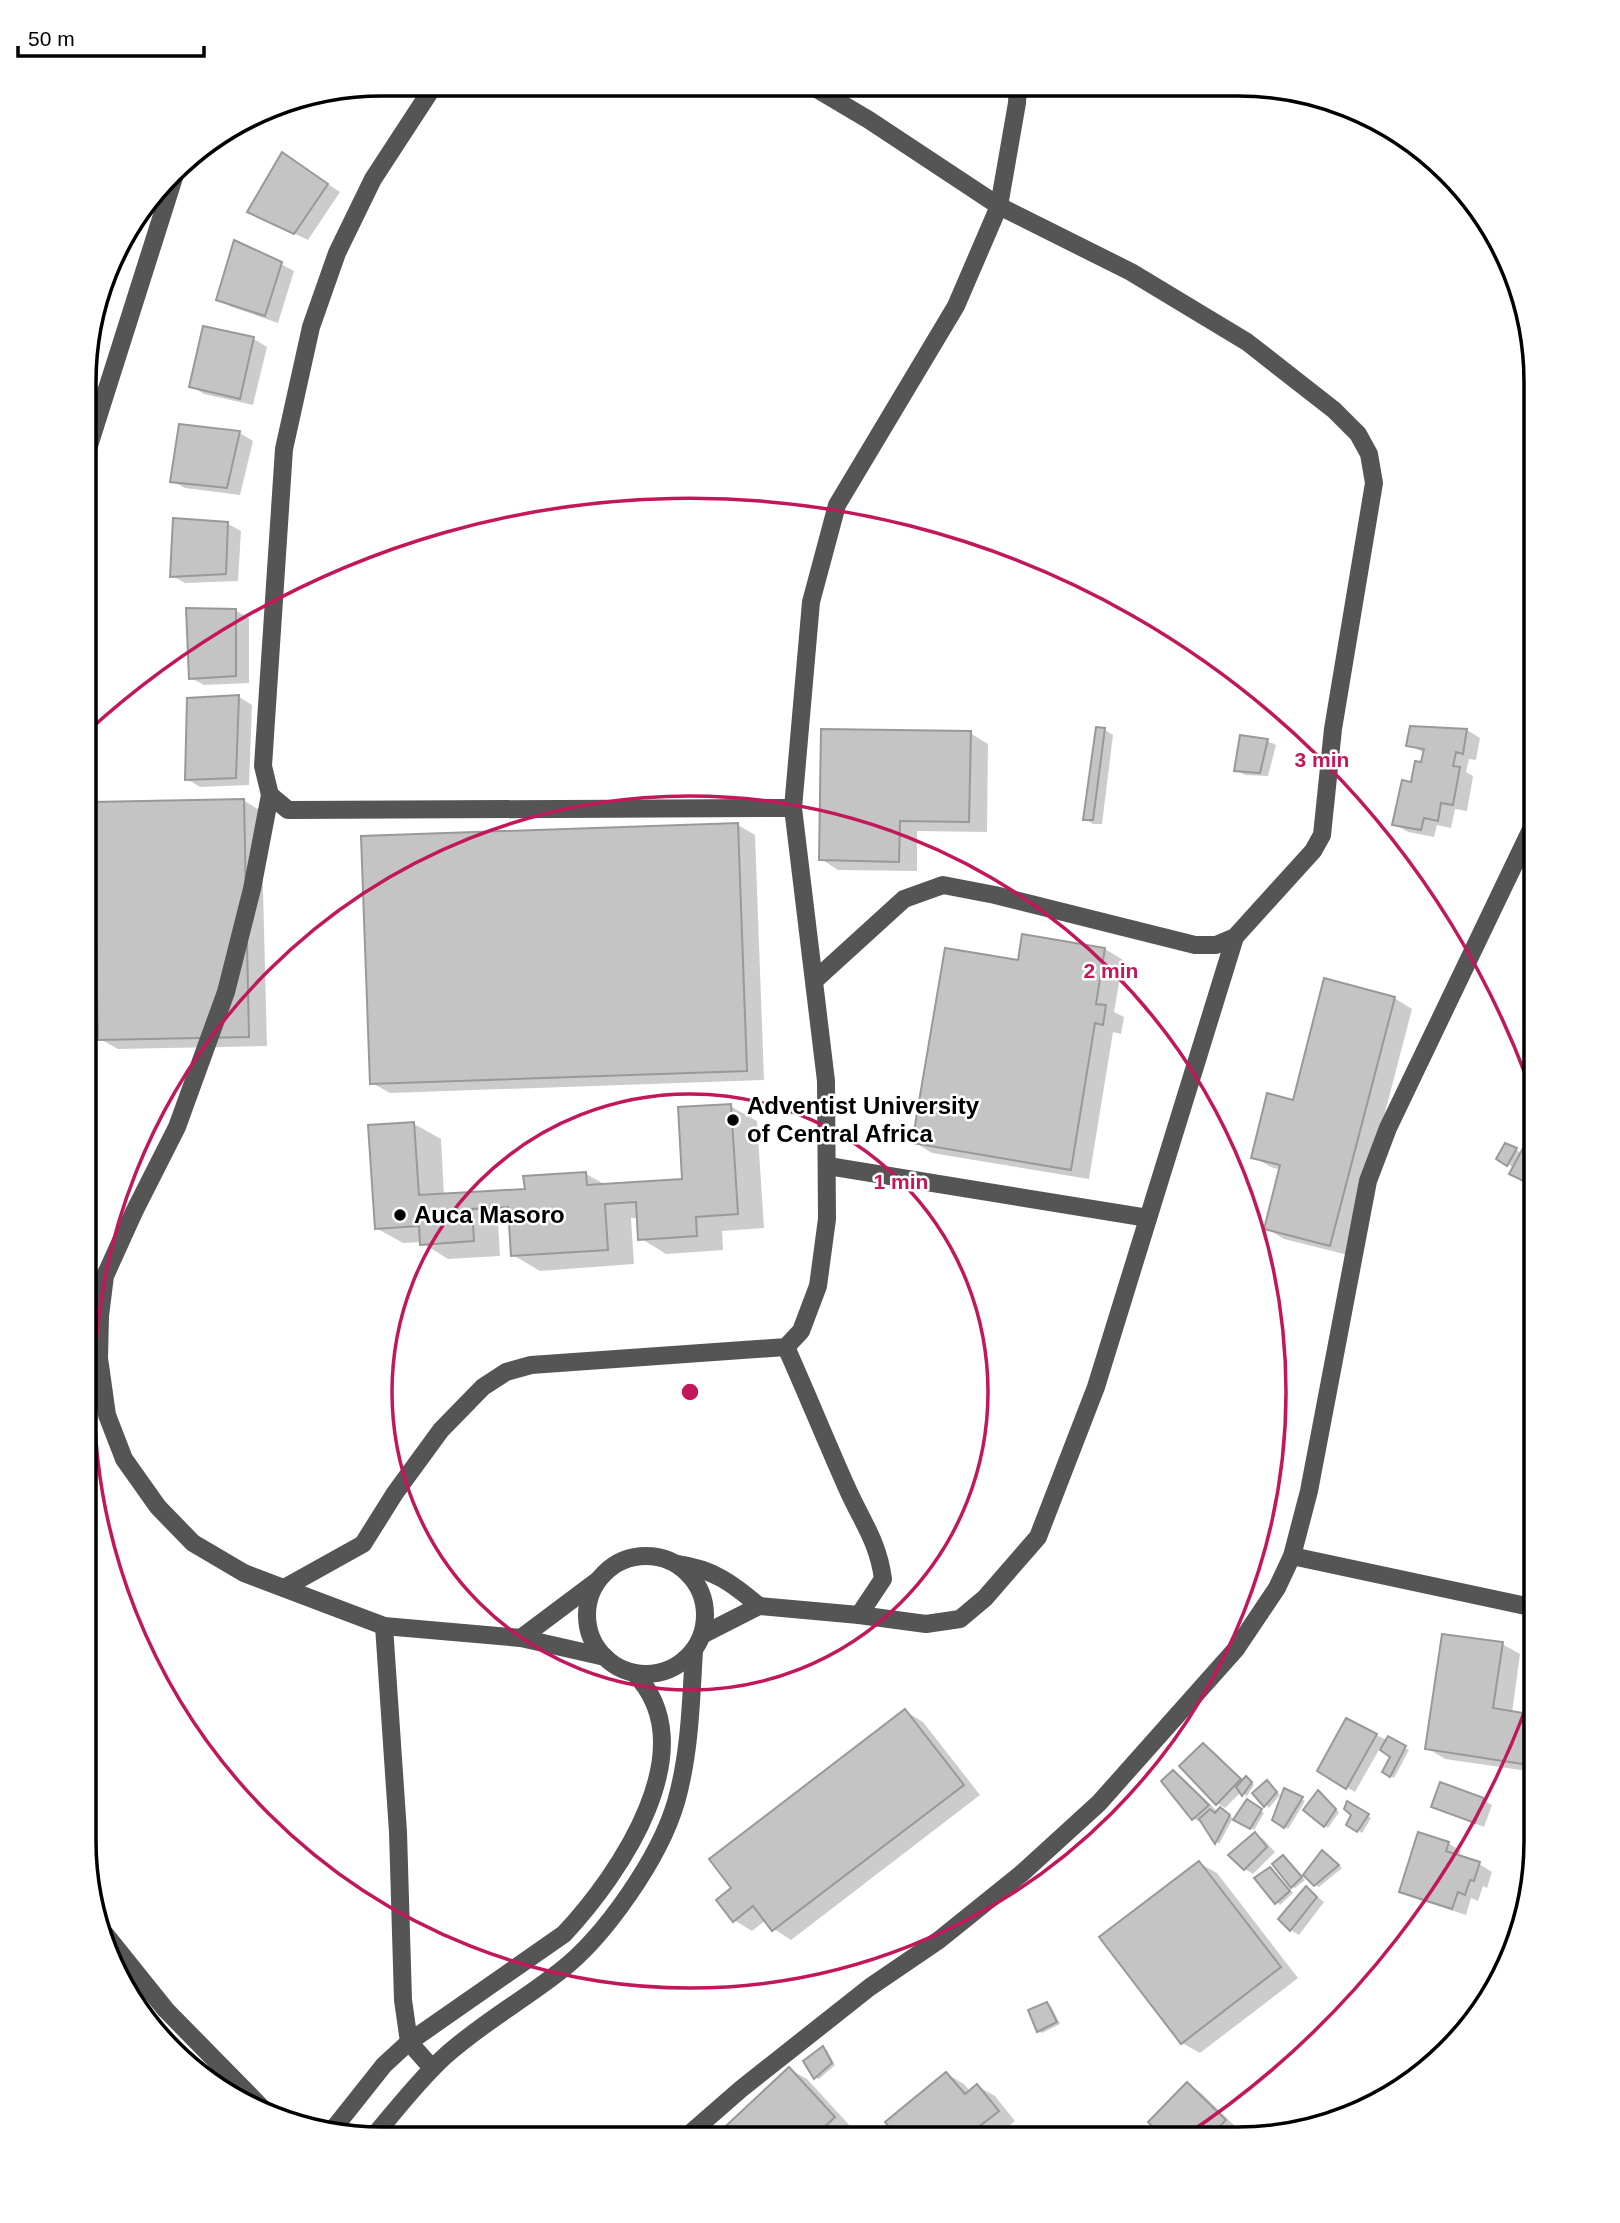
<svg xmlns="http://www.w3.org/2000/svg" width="1620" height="2223" font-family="Arial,sans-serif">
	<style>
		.shadow { fill: #0003 }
		.building { fill: #c4c4c4; stroke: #999; stroke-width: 2 }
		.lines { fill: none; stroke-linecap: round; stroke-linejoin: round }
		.minor { stroke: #555; stroke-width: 18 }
		.ring { fill: none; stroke: #c2185b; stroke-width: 3.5 }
		.poi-dot { fill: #000; stroke: #fff; stroke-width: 2.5 }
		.labels { text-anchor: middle; stroke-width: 5; stroke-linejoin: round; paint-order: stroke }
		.poi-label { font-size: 24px; font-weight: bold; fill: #000; stroke: #fff; text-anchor: start }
		.rim { fill: none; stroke: #000; stroke-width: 3.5 }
		.centre { fill: #c2185b; stroke: #fff; stroke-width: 3.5 }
		.ring-label { font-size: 21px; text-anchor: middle; font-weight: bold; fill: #c2185b; stroke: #fff; stroke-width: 5; stroke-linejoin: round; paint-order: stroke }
	</style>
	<rect width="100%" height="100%" fill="#fff"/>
	<g class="shadow">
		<polygon points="295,162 340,192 308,240 262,218"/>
		<polygon points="281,264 294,271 278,323 232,307 219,300"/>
		<polygon points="205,328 254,339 267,347 253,405 204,394 191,386"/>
		<polygon points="181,425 240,433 253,441 240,495 185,488 172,481"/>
		<polygon points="175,520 228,524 241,531 238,581 185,583 172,576"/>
		<polygon points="236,611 249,618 249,683 204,685 191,678"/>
		<polygon points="239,697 252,705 249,785 200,787 187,779"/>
		<polygon points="1411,728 1467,730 1480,738 1476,760 1469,759 1466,772 1473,776 1467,811 1455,809 1451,828 1437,825 1434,837 1408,832 1394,824 1422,764 1425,753 1408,745"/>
		<polygon points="1097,729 1105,730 1113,735 1102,824 1093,824 1085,819"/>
		<polygon points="970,733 988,744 987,832 917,831 917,871 838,870 821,859"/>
		<polygon points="1267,741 1276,745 1268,776 1245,775 1236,770"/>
		<polygon points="243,800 261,811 267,1046 118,1049 100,1039"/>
		<polygon points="738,825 755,835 764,1080 390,1093 372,1083"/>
		<polygon points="1024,936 1105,949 1123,960 1114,1012 1124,1017 1121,1034 1113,1032 1089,1179 932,1153 914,1142 1019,962"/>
		<polygon points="1394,998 1412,1009 1348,1255 1284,1239 1266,1228 1281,1170 1271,1167 1253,1157 1294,1102"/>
		<polygon points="730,1106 757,1121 764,1228 722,1231 723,1250 666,1254 640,1238 638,1218 631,1218 634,1264 540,1271 513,1255 511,1223 498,1223 500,1256 448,1259 421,1242 403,1243 376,1228 414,1124 441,1139 444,1196 527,1191 586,1174 606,1185 684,1180"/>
		<polygon points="1506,1145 1522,1153 1514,1168 1498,1158"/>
		<polygon points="1502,1644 1520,1654 1512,1713 1535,1716 1535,1772 1445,1759 1427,1748"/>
		<polygon points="905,1711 923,1722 980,1795 791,1940 774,1929 766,1920 752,1931 734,1920 733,1888"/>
		<polygon points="1376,1735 1409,1750 1394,1778 1384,1771 1392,1756 1380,1748 1355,1792 1319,1771"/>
		<polygon points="1203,1745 1212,1750 1244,1781 1250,1780 1254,1785 1247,1796 1241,1792 1225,1808 1217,1803"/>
		<polygon points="1174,1772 1182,1777 1218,1812 1221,1809 1233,1818 1219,1844 1203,1823 1194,1819 1163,1781"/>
		<polygon points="1267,1782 1280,1795 1269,1808 1255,1793"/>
		<polygon points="1285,1790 1305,1801 1288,1829 1274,1819"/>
		<polygon points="1318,1792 1339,1812 1328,1828 1325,1826"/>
		<polygon points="1483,1800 1492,1805 1484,1827 1433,1806"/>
		<polygon points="1247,1801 1264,1813 1254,1830 1236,1820"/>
		<polygon points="1348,1803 1371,1818 1362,1833 1349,1824 1354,1815"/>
		<polygon points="1255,1834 1263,1839 1275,1852 1253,1874 1245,1869"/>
		<polygon points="1448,1843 1461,1851 1459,1858 1479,1864 1492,1872 1487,1888 1483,1886 1478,1901 1471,1898 1466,1915 1414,1898 1401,1891"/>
		<polygon points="1326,1854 1342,1868 1319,1887 1315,1885"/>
		<polygon points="1286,1860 1305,1880 1295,1888 1292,1886"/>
		<polygon points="1199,1863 1217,1873 1298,1978 1200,2053 1182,2043"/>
		<polygon points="1270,1869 1293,1893 1280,1905 1257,1878"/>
		<polygon points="1307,1888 1324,1902 1299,1935 1291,1930"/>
		<polygon points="1047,2004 1051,2006 1060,2024 1042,2033 1038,2031"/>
		<polygon points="823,2048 827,2050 835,2065 819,2079 815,2077"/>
		<polygon points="789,2069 807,2079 852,2128 841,2138 716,2138"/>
		<polygon points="947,2074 964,2084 970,2091 977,2086 995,2096 1015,2121 995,2138 899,2138"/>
		<polygon points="1187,2084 1200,2092 1238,2129 1227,2139 1168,2139"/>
	</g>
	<g class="building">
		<polygon points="282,152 328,184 294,234 247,212"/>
		<polygon points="234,240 282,262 265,316 216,300"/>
		<polygon points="203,326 254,337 240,399 189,387"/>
		<polygon points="179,424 240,431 227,488 170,482"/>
		<polygon points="173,518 228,522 226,574 170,577"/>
		<polygon points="186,608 236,609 236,676 189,679"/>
		<polygon points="239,695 236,778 185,780 187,698"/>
		<polygon points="1410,726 1467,729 1463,754 1456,752 1453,766 1460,767 1453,805 1441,803 1438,821 1424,818 1421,830 1392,825 1402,780 1411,782 1415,761 1421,762 1424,749 1406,746"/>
		<polygon points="1096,727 1105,728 1093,820 1083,820"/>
		<polygon points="821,729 971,731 969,822 900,821 899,862 819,860"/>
		<polygon points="1240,735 1268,739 1260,773 1234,771"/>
		<polygon points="244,799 249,1037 98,1040 93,802"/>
		<polygon points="738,823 747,1071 370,1084 361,836"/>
		<polygon points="1022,934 1105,948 1096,1004 1106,1005 1103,1025 1095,1023 1071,1170 912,1143 945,948 1018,960"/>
		<polygon points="1324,978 1395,997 1330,1246 1264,1229 1280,1165 1251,1158 1267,1093 1293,1100"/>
		<polygon points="731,1104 738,1214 696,1217 697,1236 638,1240 636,1202 605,1204 608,1250 511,1256 508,1207 472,1209 474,1241 420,1245 419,1226 375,1229 368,1125 414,1122 419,1195 525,1189 523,1176 586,1172 587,1185 682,1179 678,1107"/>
		<polygon points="1536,1124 1536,1187 1509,1174"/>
		<polygon points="1505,1143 1517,1148 1507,1166 1496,1159"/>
		<polygon points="1442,1634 1503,1642 1493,1708 1535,1715 1535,1766 1425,1749"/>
		<polygon points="905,1709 964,1785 772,1931 753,1906 733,1922 716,1900 731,1888 709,1859"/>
		<polygon points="1346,1718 1377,1734 1346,1789 1317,1771"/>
		<polygon points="1388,1736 1406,1746 1390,1777 1382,1772 1390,1757 1380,1750"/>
		<polygon points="1203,1743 1241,1779 1216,1805 1179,1766"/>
		<polygon points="1173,1770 1209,1805 1192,1820 1161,1781"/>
		<polygon points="1246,1776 1252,1782 1242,1796 1236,1787"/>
		<polygon points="1267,1780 1277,1792 1264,1807 1252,1793"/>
		<polygon points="1440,1782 1484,1798 1475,1823 1431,1807"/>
		<polygon points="1284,1788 1303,1797 1284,1828 1272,1820"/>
		<polygon points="1318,1790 1336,1809 1324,1827 1303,1810"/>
		<polygon points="1247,1799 1262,1809 1250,1829 1233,1820"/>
		<polygon points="1347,1801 1369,1814 1357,1832 1346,1825 1351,1815 1344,1809"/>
		<polygon points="1220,1807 1230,1815 1215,1844 1199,1819 1210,1809 1215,1813"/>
		<polygon points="1255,1832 1267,1847 1244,1870 1228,1855"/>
		<polygon points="1418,1832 1449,1842 1446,1851 1480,1862 1474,1881 1470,1880 1465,1895 1458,1892 1452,1909 1399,1892"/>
		<polygon points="1322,1850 1339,1865 1314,1886 1303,1875"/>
		<polygon points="1283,1855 1302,1877 1291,1888 1272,1864"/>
		<polygon points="1199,1861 1281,1967 1181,2044 1099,1937"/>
		<polygon points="1270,1867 1290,1891 1275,1904 1254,1878"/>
		<polygon points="1306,1886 1317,1897 1290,1931 1278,1919"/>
		<polygon points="1047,2002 1057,2022 1037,2032 1028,2010"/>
		<polygon points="823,2046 832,2063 814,2079 803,2061"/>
		<polygon points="789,2067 835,2117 813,2138 713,2138"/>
		<polygon points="946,2072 965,2094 977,2084 999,2111 976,2129 983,2138 896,2138 885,2122"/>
		<polygon points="1187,2082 1226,2120 1207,2139 1165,2139 1148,2122"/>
	</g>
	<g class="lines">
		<g class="minor">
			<polyline points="435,84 373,179 337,253 311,327 284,449 263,766 270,795 288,810 793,808"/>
			<polyline points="810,85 869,120 999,206 1131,272 1247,342 1334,410 1358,434 1369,454 1374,483 1333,729 1322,835 1313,851 1235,937 1216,945 1195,945 995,895 943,885 904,899 815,980"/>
			<polyline points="86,455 177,168"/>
			<polyline points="270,795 252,889 226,992 177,1127 134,1212 105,1276 100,1316 99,1358 107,1415 124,1459 158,1507 193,1543 244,1573 384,1626 521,1638 605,1657"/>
			<polyline points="828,1166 1148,1218"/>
			<polyline points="1292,1556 1535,1608"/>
			<circle cx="646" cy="1615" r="59"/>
			<path d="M 677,1564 C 713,1569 732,1583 759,1606"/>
			<polyline points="284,1588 363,1544 395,1493 441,1430 483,1387 506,1372 531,1365 786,1347 801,1331 818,1286 827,1219 826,1081 793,808 811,602 837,505 956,306 999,206 1017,103 1018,86"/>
			<polyline points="859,1615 926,1624 960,1619 985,1598 1038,1537 1096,1387 1235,937"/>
			<polyline points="384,1626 398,1832 403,2000 409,2042 432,2068"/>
			<path d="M 702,1635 L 759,1606 L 859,1615 L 883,1579 C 878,1541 862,1522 847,1488 C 826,1441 807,1394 786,1347"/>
			<polyline points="521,1638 597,1581"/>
			<polyline points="105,1934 166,2010 271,2117"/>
			<path d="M 330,2133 L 384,2065 L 409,2042 L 564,1934 C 620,1874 707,1747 634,1673"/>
			<path d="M 373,2137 C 396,2110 418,2081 444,2057 C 479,2025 522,2001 559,1972 C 605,1937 660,1857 676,1802 C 690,1753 691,1701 694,1650"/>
			<polyline points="686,2137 741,2089 870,1987 939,1940 1021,1874 1099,1803 1236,1649 1277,1588 1292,1556 1309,1491 1368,1181 1388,1128 1536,819"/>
		</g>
	</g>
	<g class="ring">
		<circle cx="690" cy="1392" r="298"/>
		<circle cx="690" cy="1392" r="596"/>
		<path d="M1535 1683A894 894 0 0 1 1183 2137M86 733A894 894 0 0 1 1535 1101"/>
	</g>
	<g class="poi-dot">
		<circle cx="733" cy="1120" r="7"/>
		<circle cx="400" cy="1215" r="7"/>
	</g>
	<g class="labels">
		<g class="poi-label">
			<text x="747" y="1114">Adventist University<tspan x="747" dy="28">of Central Africa</tspan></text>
			<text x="414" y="1223">Auca Masoro</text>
		</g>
	</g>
	<path d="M0 0H1620V2223H0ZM382 96H1238A286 286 0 0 1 1524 382V1841A286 286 0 0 1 1238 2127H382A286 286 0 0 1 96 1841V382A286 286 0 0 1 382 96Z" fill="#fff" fill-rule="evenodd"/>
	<path class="rim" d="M382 96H1238A286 286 0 0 1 1524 382V1841A286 286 0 0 1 1238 2127H382A286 286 0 0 1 96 1841V382A286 286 0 0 1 382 96Z"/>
	<circle cx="690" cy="1392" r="10" class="centre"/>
	<g class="ring-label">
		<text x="1322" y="767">3 min</text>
		<text x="1111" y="978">2 min</text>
		<text x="901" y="1189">1 min</text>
	</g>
	<path d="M18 46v10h186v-10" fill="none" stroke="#000000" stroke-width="3.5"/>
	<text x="28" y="46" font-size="21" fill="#000000" stroke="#ffffff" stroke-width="5" paint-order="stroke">50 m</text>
</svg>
